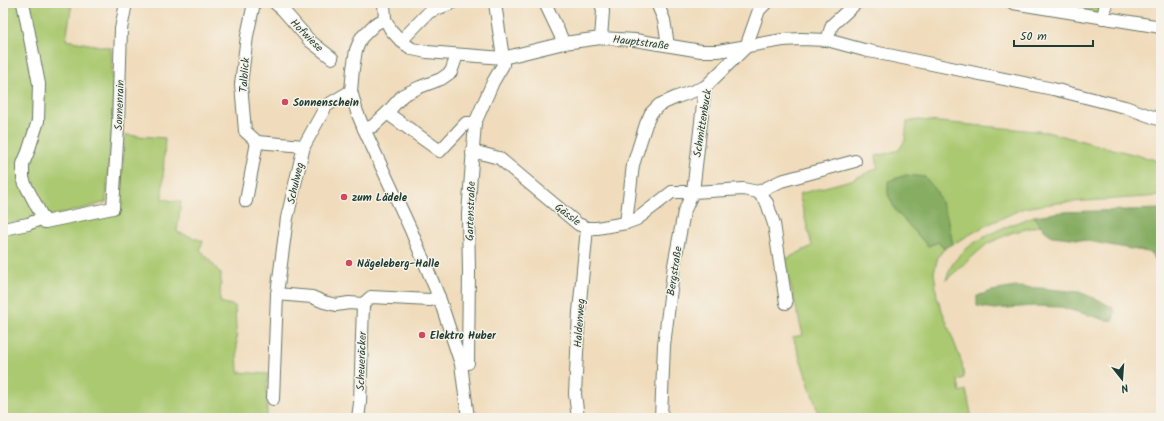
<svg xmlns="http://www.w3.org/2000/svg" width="1164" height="421" font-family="Kalam,sans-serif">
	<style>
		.green { fill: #aac971; stroke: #648352 }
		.forest { fill: #87ad63; stroke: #53754c }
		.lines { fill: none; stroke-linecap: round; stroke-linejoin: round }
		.minor-casing { stroke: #687564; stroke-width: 14 }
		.minor { stroke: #fff; stroke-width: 12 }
		.poi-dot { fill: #d1495b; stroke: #f7f3e8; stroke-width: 1.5 }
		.labels { text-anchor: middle; stroke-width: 3; stroke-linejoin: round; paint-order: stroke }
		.street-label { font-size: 11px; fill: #1f3d34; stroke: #f7f3e8 }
		.poi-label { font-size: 11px; font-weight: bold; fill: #1f3d34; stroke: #f7f3e8; text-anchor: start }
	</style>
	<rect width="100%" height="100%" fill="#f7f3e8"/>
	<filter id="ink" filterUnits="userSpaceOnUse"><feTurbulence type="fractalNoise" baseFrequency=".025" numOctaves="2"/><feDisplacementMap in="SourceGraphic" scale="8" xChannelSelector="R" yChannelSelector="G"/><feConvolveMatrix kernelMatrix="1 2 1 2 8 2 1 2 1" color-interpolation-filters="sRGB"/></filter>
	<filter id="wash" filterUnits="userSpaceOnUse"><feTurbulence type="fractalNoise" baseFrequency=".012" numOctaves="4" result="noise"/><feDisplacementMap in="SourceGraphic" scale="16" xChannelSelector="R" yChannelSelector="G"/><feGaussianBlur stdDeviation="0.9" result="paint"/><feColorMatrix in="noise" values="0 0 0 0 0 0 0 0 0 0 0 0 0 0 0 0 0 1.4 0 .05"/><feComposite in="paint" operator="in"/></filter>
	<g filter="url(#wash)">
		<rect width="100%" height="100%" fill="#f0dcbc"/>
		<g class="green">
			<path d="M 3,3 L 20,3 L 42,117 L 28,3 L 72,3 L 66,40 L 111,48 L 115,134 L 111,134 L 106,202 C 73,213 37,218 3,225 Z"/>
			<polygon points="1047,3 1100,3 1097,17"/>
			<polygon points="918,120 1047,132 1152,159 1161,163 1161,196 1057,203 1024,208 987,225 953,244 936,190 888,195 896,211 928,246 938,242 944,249 938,257 934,272 937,297 962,363 964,378 958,380 960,392 966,390 972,418 820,418 793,337 803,335 784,260 812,246 799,194 851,180 878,168 876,156 899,150 905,140 907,122"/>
			<polygon points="125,135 165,138 162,199 181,202 177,232 203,241 200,249 221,274 220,302 235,306 238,372 268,374 267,383 267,418 3,418 3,234 118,213"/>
			<path d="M 1034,216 L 1041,225 L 1011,233 L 987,244 L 946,280 C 948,275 949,269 952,265 C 969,238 1006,227 1034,216 Z"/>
		</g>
		<g class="forest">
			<polygon points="906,175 925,177 936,190 947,217 953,244 944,249 938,242 928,246 896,211 888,194 888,181"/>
			<polygon points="1161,209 1161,265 1148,252 1071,238 1052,236 1044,230 1034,216 1062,212"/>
			<polygon points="1016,287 1040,288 1079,292 1099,300 1113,308 1115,312 1113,320 1106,320 1060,307 1033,306 994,309 977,306 977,296 992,291"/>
		</g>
	</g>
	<g filter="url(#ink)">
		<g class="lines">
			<defs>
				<g id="minor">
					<polyline points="23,3 39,84 38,121 28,152 23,164 23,178 25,184 45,222 113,208 118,126 121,29 126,3"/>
					<polyline points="254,3 247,36 241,84 245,131 257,142 304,146"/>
					<polyline points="275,3 283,10 310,41 332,58"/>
					<polyline points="384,3 385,19 391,30 401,41 412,49 427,52 503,58 564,43 601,38 635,40 701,51 718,51 783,40 801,39 827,40 864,50 1053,89 1125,107 1161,120"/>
					<polyline points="545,3 564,43"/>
					<polyline points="601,3 603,11 601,38"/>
					<polyline points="657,3 664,20 668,45"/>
					<polyline points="1013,3 1161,27"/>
					<polyline points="1103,18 1106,3"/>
					<polyline points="385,19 375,24 361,38 356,50 353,69 351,91 357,112 364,129 410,228 439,297 461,364 468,418"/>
					<polyline points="827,40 832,25 856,3"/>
					<polyline points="401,41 429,12 452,3"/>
					<polyline points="351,91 326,106 304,146 287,218 277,294 312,297 324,302 336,305 349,303 363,304 371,297 430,300 439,297"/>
					<polyline points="387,113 440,151 466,123 475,123"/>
					<polyline points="364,129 373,126 387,113 403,95 420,87 441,79 451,72 457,55"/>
					<polyline points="472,153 480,153 499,158 578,224 587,228 597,228 626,223 637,219 672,192 693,192 705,87 746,47 759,10 766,3"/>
					<polyline points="758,192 781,181 855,161"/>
					<polyline points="246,201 257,142"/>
					<polyline points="626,223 633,165 646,124 651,113 659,105 677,97 705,87"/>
					<polyline points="3,229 28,224 43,218"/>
					<polyline points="461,364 468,363 469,272 468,214 475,123 493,82 503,65 503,58 495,3"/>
					<polyline points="273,399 277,294"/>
					<polyline points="358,418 360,403 363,304"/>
					<polyline points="578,418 575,394 579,312 587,228"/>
					<polyline points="661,418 664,345 674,265 684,212 693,192 743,189 758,192 767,203 774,224 786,303"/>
				</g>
			</defs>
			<use href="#minor" class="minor-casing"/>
			<use href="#minor" class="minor"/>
		</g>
	</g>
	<g class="poi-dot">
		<circle cx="285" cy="102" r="4"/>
		<circle cx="344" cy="197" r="4"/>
		<circle cx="349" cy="263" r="4"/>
		<circle cx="422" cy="335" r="4"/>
	</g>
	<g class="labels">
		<g class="street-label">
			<text transform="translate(307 35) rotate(45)" y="4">Hofwiese</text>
			<text transform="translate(641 42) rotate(7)" y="4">Hauptstraße</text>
			<text transform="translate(244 75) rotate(-86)" y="4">Talblick</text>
			<text transform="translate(119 105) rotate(-88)" y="4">Sonnenrain</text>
			<text transform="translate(702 123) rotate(-81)" y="4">Schmittenbuck</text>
			<text transform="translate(295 183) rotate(-77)" y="4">Schulweg</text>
			<text transform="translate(470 211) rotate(-88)" y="4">Gartenstraße</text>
			<text transform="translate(568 214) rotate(37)" y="4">Gässle</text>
			<text transform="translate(674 271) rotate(-81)" y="4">Bergstraße</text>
			<text transform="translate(579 323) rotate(-86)" y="4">Haldenweg</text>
			<text transform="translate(361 361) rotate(-88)" y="4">Scheueräcker</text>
		</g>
		<g class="poi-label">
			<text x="293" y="106">Sonnenschein</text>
			<text x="352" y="201">zum Lädele</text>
			<text x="357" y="267">Nägeleberg-Halle</text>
			<text x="430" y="339">Elektro Huber</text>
		</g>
	</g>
	<rect width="1164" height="421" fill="none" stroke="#f7f3e8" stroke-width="16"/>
	<g transform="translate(1122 379) rotate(163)" stroke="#f7f3e8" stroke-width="3" paint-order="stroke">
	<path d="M0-3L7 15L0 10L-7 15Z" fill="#1f3d34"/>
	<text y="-6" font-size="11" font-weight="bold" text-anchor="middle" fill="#1f3d34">N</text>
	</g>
	<path d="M1014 40v6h79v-6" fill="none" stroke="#1f3d34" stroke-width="2"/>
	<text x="1020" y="40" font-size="12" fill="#1f3d34" stroke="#f7f3e8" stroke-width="3" paint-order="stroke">50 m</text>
</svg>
